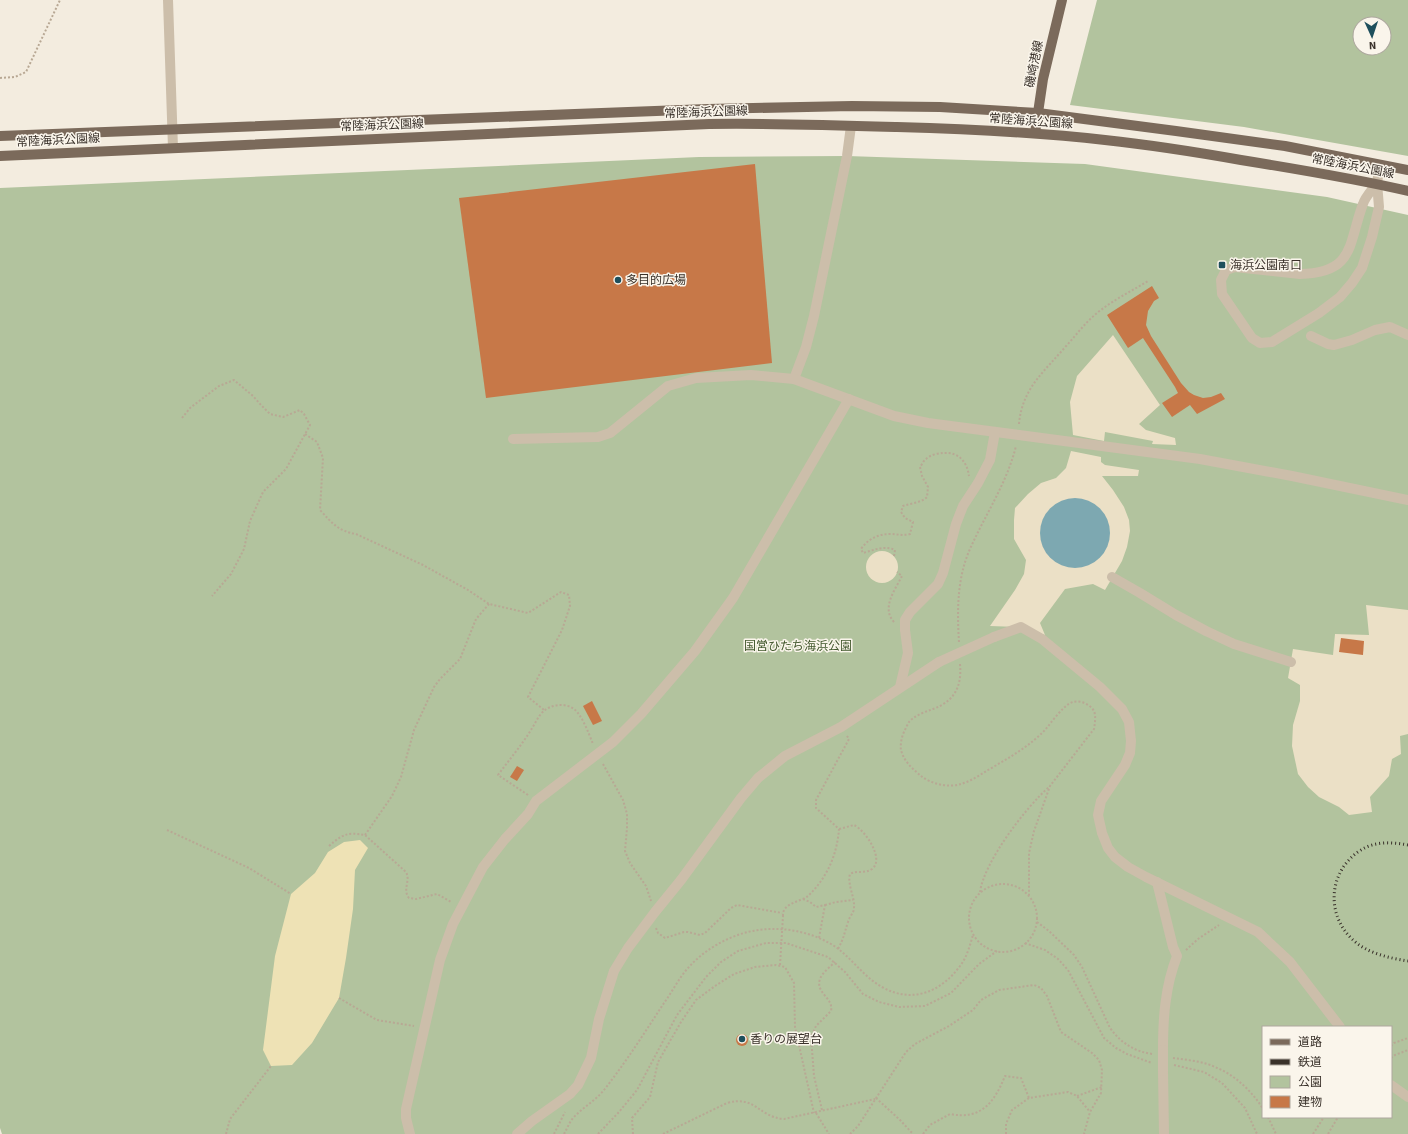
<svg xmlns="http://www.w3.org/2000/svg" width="1408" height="1134" font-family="'Source Sans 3','Noto Sans JP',sans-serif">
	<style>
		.green { fill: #b2c39e; fill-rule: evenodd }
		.sand { fill: #eee2b5 }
		.plaza { fill: #ebe0c6 }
		.water { fill: #7da8b1 }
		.building { fill: #c77848 }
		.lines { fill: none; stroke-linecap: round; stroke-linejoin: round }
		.path { stroke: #b8a894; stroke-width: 2; stroke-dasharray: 2 2; stroke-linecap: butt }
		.minor { stroke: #ccbeaa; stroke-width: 10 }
		.major { stroke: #7b6a5b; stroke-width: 10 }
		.rail { stroke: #39312a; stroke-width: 3; stroke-dasharray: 1 3; stroke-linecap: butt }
		.path-bridge { stroke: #b8a894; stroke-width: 2; stroke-dasharray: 2 2; stroke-linecap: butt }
		.minor-bridge { stroke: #ccbeaa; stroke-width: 10 }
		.poi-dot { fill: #1e4f5c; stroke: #faf5eb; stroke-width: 1.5 }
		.labels { text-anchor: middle; stroke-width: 3; stroke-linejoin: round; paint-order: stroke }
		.street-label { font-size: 12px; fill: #39312a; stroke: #faf5eb }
		.poi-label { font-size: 12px; fill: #39312a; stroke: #faf5eb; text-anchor: start }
		.park-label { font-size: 12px; fill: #42582d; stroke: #faf5eb }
	</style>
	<rect width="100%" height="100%" fill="#f3ecdf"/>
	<g class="green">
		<path d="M 1097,0 L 1408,0 L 1408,156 L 1244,127 L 1070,105 ZM 1360,24 L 1384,24 L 1384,48 L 1360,48 Z"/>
		<path d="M 847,156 L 1085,164 L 1327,197 L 1408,215 L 1408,1134 L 2,1134 L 0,1128 L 0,188 L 699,157 ZM 1263,1027 L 1391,1027 L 1391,1117 L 1263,1117 Z"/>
	</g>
	<polygon class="sand" points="360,840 368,848 355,870 353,909 346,958 339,998 312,1043 292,1065 271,1066 263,1050 275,956 291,894 315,873 328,852 344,842"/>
	<g class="plaza">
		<polygon points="1113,335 1160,405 1139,424 1146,430 1175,438 1176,445 1152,444 1153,441 1105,432 1104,441 1073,435 1070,402 1077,376"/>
		<polygon points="1071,451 1101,457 1101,462 1105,465 1139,470 1138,476 1102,476 1113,490 1124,507 1129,520 1130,531 1127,547 1122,561 1105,590 1093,584 1065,589 1040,623 1045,635 1021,627 990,626 1015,590 1024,574 1026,560 1014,539 1014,520 1015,508 1028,494 1041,483 1056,478 1066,468"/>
		<circle cx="882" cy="567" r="16"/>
		<polygon points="1366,605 1408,610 1408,734 1400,736 1401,754 1392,759 1389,776 1370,797 1372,812 1349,815 1339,807 1319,797 1308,787 1298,774 1292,746 1293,725 1300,701 1300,685 1288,678 1293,649 1333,655 1335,634 1369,635"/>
	</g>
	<circle class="water" cx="1075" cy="533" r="35"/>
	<g class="building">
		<polygon points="755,164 772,363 486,398 459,198"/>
		<polygon points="1152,286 1159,298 1154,301 1148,311 1146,325 1151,336 1181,383 1189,392 1194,395 1203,398 1211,397 1221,393 1225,399 1197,414 1190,405 1172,417 1162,403 1178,393 1175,387 1143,338 1128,348 1107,315"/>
		<polygon points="1341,638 1364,641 1363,655 1339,652"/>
		<polygon points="592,701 602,721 593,725 583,706"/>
		<polygon points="517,766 524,770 517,781 510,777"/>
		<circle cx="742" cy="1040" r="6"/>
	</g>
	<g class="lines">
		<g class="path">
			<polyline points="0,78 15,77 26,72 60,0"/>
			<polyline points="182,418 190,408 219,386 234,380 253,396 261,405 270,414 283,417 300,410 304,414 310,425 286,469 263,492 250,521 244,549 231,574 212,596"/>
			<path d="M 1019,424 C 1022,388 1045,371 1067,345 C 1078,333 1087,320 1101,310 C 1115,299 1132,291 1148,281"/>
			<path d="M 305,434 L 317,442 L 323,458 L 320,510 C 332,523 338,531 356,534 L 423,565 L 468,590 L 489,604 L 528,613 L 561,592 L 569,595 L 570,606 L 562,630 L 528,697 L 544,710"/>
			<path d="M 894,556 L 895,550 C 885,545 874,550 863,553 L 861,549 C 868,539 878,534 890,534 C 897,534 903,536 910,534 L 913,522 L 905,518 L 901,512 L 903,506 C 911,503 921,503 927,497 L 928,487 L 922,476 L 920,467 C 922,465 923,461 926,459 C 930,455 938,453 944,453 C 959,452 967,462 969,476"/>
			<path d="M 894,622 C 881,608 895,590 902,576 L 897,572"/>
			<path d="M 959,642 C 957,611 957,578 970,549 C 985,515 1007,483 1016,446"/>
			<path d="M 960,664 C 962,686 955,701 933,709 C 925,712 915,715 909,722 C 908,724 906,727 905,730 C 902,735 900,744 901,750 C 904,762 913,769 921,776 C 931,784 949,788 961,784 C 971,781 980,775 988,770 C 1007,759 1025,749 1041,734 C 1049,727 1062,705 1073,702 C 1080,700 1090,704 1094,711 C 1096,716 1095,723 1094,729 L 1050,786 L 1034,831 L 1029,853 L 1029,895"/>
			<polyline points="603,764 623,800 627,814 627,828 625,851 630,863 646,886 651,901"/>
			<path d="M 528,795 L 498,775 C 509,760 521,746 531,730 C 535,724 539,714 545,710 C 553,704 566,703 574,709 C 582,715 589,734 593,744"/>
			<polyline points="167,830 249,868 291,894"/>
			<polyline points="365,835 392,796 401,777 414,730 434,687 440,679 460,659 476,619 489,604"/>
			<path d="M 329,846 C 343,834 347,832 365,835 L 406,872 C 411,881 402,889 409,898 L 416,899 L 437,894 L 451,902"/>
			<circle cx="1003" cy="918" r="34"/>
			<path d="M 980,892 C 984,862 1026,807 1049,787"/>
			<polyline points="803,899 810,902 816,907 825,905 819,938"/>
			<polyline points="825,905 836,902 853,900"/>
			<path d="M 783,916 C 782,903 800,902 808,896 C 827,878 837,855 839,829 L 816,808 L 816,800 L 849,739 L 847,736"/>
			<path d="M 1037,922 L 1049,931 L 1074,955 L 1082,967 L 1110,1028 C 1121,1043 1135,1052 1153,1054"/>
			<polyline points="656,928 658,933 665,938 684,932 688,932 700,935 705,933 731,908 737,905 782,913"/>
			<polyline points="1025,943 1045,950 1058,959 1068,970 1104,1038 1116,1048 1127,1054 1152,1063"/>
			<path d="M 838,949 C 844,938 844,934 848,922 C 849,917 854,913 854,908 C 855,897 847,884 850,874 C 857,870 865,874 872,869 C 885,859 865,830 854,825 L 839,829"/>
			<polyline points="1186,950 1198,939 1219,925"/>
			<polyline points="339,998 377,1020 414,1026"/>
			<polyline points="1391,1046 1394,1043 1408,1038"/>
			<path d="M 1173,1058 C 1187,1060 1202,1061 1215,1067 C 1235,1075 1252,1091 1263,1109"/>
			<polyline points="1391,1058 1395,1055 1408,1050"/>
			<polyline points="1174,1065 1204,1072 1222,1083 1245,1108 1257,1134"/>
			<polyline points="1077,1096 1102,1087"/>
			<polyline points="876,1098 900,1120 913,1134"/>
			<path d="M 822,1110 L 814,1076 L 811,1037 L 816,1026 L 831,1011 C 834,998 815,993 820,979 C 822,973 830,967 835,962"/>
			<polyline points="816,1113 829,1134"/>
			<polyline points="1268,1117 1276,1134"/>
			<polyline points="226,1134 230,1119 271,1066"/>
			<polyline points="554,1134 565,1112"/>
			<path d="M 564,1134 C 567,1129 569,1123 573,1118 C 582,1108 595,1101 604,1090 C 626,1062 645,1032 664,1003 C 672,992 679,978 688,968 C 702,952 723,939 744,933 C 773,925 805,929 831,944 C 850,955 862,976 882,987 C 912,1004 941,992 960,966 C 967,957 970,945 973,935"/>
			<polyline points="598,1134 619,1112 637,1090 677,1015 706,977 721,962 738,951 766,943 786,943 828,957 845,972 863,994 879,1002 899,1007 925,1006 951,993 979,964 997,951"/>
			<polyline points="633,1134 632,1118 650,1097 658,1062 681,1022 696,1000 715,986 734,974 755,967 776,965 785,967 794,983 795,1027 814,1113"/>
			<path d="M 663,1134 L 727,1103 C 756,1095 758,1117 784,1119 L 875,1099"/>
			<polyline points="850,1134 858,1126 906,1052 915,1044 949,1026 973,1010 981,1000 999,990 1034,985 1041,988 1047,996 1061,1032 1092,1053 1099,1060 1102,1070 1101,1093 1090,1112 1084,1134"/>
			<path d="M 923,1134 L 930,1125 L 950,1114 C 981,1120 994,1103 1005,1076 L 1021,1078 L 1029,1098"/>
			<polyline points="1006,1134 1006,1124 1012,1110 1029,1098 1068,1092 1077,1096 1090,1112"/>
			<polyline points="1313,1134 1324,1117"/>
			<polyline points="1328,1134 1338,1117"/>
		</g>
		<g class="minor">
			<polyline points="168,0 173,148"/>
			<path d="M 1377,183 C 1372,190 1365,197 1363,204 C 1348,244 1355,273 1300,274 L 1235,267 L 1226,270 L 1221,280 L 1222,294 L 1252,338 L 1260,343 L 1272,342 L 1319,313 L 1340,297 L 1352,283 L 1362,268 L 1372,237 L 1379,207 L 1377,183 L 1380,165"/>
			<polyline points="1311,336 1328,344 1334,345 1352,340 1375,330 1390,327 1408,335"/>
			<polyline points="794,379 806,347 814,316 847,156 851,126"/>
			<polyline points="513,439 598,437 610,433 668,386 696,378 751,375 794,379 894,416 928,423 1200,459 1292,476 1408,500"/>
			<polyline points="1112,577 1140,593 1176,615 1206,631 1234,644 1291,662"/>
			<polyline points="994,637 1021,627 1042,639 1100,687 1122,709 1129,722 1131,741 1130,753 1125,765 1101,801 1098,815 1102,833 1108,848 1115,857 1128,867 1146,877 1258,932 1290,962 1340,1027"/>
			<polyline points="900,687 908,653 905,630 905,620 910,612 938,584 943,573 956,524 963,506 978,483 990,460 995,432"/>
			<path d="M 1157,882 L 1173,947 L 1177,956 C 1165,987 1163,1018 1163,1050"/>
			<polyline points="1163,1071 1164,1134"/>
			<polyline points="1391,1085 1408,1097"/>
			<polyline points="410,1134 406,1118 406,1109 440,960 453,924 483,867 505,839 528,814 536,801 613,742 641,714 695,651 733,598 849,399"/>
			<polyline points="517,1134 532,1121 570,1094 578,1085 591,1058 599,1019 614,971 628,948 655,912 681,880 741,798 758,778 785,756 841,727 939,662"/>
		</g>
		<g class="major">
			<polyline points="1035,133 1043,79 1062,0"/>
			<polyline points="0,136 708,109 852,106 940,107 1038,113 1176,131 1285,146 1408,170"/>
			<path d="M 0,156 L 709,124 C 772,123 834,125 897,127 C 966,129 1036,132 1105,140 C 1151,145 1196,152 1241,160 C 1297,169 1353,178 1408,191"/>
		</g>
		<path class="rail" d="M 1408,845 C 1392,842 1375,841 1361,850 C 1329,870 1325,913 1352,939 C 1366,953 1389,958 1408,961"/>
		<polyline class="path-bridge" points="780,965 783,916"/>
		<g class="minor-bridge">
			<polyline points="939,662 994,637"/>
			<polyline points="1163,1050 1163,1071"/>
		</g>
	</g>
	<g class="poi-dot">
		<rect x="1218" y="261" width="8" height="8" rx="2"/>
		<circle cx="618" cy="280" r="4"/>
		<circle cx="742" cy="1039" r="4"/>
	</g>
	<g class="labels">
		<g class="street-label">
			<text transform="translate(1034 64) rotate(-79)" y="4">磯崎港線</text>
			<text transform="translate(706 112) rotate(-2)" y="4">常陸海浜公園線</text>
			<text transform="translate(1031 121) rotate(4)" y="4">常陸海浜公園線</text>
			<text transform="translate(382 125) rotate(-2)" y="4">常陸海浜公園線</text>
			<text transform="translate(58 140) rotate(-3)" y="4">常陸海浜公園線</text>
			<text transform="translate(1353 166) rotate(11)" y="4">常陸海浜公園線</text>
		</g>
		<g class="poi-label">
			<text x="1230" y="269">海浜公園南口</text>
			<text x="626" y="284">多目的広場</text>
			<text x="750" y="1043">香りの展望台</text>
		</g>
		<g class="park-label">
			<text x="798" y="650">国営ひたち海浜公園</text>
		</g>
	</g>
	<rect x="1262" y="1026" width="130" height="92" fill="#faf5eb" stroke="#ada79e"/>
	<rect x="1270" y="1039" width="20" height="6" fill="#7b6a5b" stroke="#ada79e"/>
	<text x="1298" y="1046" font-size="12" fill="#39312a">道路</text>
	<rect x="1270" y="1059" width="20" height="6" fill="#39312a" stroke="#ada79e"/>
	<text x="1298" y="1066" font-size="12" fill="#39312a">鉄道</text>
	<rect x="1270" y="1076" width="20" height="12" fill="#b2c39e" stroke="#ada79e"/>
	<text x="1298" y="1086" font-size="12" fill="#39312a">公園</text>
	<rect x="1270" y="1096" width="20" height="12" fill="#c77848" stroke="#ada79e"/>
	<text x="1298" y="1106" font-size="12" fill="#39312a">建物</text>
	<g transform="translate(1372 36) rotate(177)"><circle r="19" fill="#faf5eb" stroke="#ada79e"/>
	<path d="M0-3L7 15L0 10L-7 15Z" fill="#1e4f5c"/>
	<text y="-6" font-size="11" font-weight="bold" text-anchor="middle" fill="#39312a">N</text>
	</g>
</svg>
